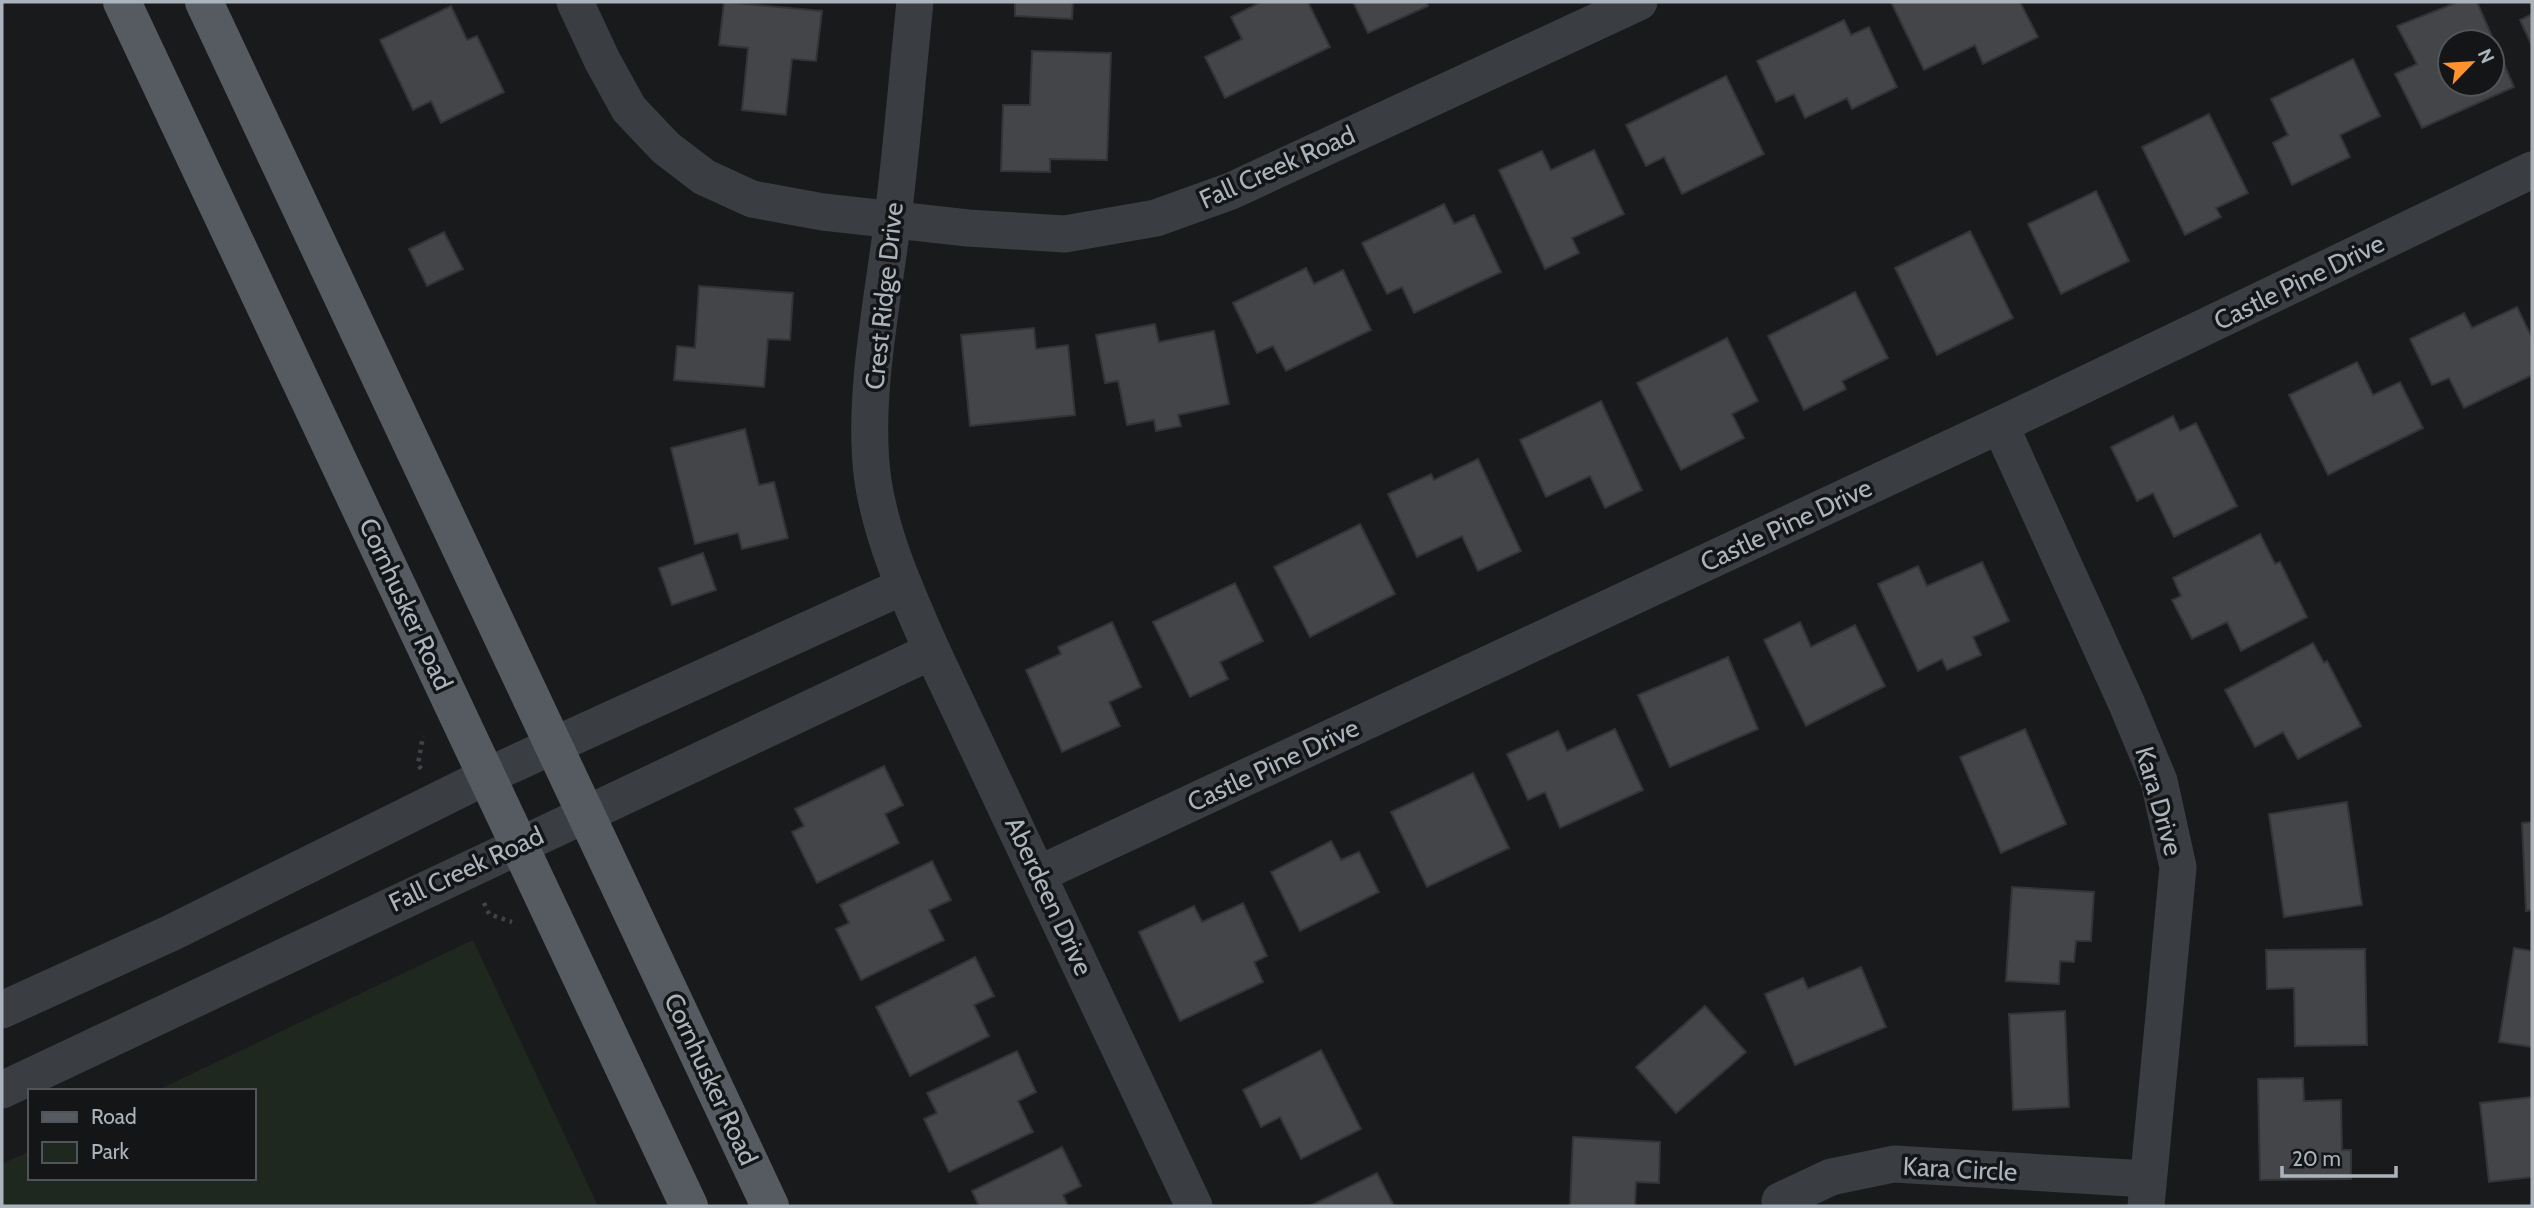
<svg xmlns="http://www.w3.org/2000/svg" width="2534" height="1208" font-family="Cabin,sans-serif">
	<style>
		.green { fill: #1f281f }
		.building { fill: #434549; stroke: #333438; stroke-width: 2; fill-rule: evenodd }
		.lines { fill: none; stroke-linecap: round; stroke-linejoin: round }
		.path { stroke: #404449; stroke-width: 4.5; stroke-dasharray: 3.5 5; stroke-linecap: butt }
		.minor { stroke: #3a3d42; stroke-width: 37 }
		.major { stroke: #565a61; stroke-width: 38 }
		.labels { text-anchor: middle; stroke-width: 7; stroke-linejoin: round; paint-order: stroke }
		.street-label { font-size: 26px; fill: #abb4bd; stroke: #141517 }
	</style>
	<rect width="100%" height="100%" fill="#191a1c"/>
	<polygon class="green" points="473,940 598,1206 2,1206 2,1164 30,1151 30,1178 254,1178 254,1091 156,1091"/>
	<g class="building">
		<polygon points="724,2 822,11 816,61 792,59 786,115 742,110 748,48 719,45"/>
		<polygon points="1015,2 1073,2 1072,19 1015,16"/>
		<polygon points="1261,2 1308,2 1330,47 1225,98 1205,57 1242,39 1231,17"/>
		<polygon points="1353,2 1426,2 1428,6 1368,33"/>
		<polygon points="1891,2 2020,2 2038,37 1983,64 1975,45 1924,70"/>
		<path d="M 2458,2 L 2477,2 L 2514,87 L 2422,128 L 2395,74 L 2417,64 L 2397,26 ZM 2450,42 L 2492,42 L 2492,84 L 2450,84 Z"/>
		<polygon points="451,6 467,40 477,36 504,92 441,123 431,101 413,110 380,40"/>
		<polygon points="2532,14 2532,46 2520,20"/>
		<polygon points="1844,20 1851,35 1869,27 1897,87 1852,109 1847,98 1805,118 1794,94 1776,102 1757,61"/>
		<polygon points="1032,51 1111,53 1107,160 1050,159 1050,172 1001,171 1003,105 1030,105"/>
		<polygon points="2353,59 2380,116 2340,135 2350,157 2292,185 2273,143 2288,135 2271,99"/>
		<polygon points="1726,76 1764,154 1682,194 1664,157 1646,166 1626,125"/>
		<polygon points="2209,114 2248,193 2216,208 2221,217 2185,235 2142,147"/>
		<polygon points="1594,150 1624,214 1572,238 1579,253 1545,269 1499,170 1542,151 1551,170"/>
		<polygon points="2096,191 2129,261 2061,294 2028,224"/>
		<polygon points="1444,204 1454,224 1474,215 1501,272 1414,313 1402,287 1387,294 1362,243"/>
		<polygon points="1970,231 2013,318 1937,355 1895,268"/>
		<polygon points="444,232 463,269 427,286 409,249"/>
		<polygon points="1306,268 1314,284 1343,270 1371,330 1286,371 1273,346 1257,353 1233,303"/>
		<polygon points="699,286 793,293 790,340 768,339 764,387 674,380 677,346 695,348"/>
		<polygon points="1855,292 1888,358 1842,381 1846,389 1804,410 1768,336"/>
		<polygon points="2517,307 2532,338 2532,375 2464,408 2449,378 2432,385 2410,339 2464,313 2472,328"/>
		<polygon points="1155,324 1159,342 1214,331 1229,404 1178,415 1181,426 1156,431 1154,420 1127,425 1118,381 1105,383 1096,335"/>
		<polygon points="1034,328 1036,349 1068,345 1075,415 970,426 961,335"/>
		<polygon points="1727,338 1758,401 1732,414 1744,438 1681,470 1637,383"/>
		<polygon points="2357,362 2373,395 2400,382 2423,428 2328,475 2289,395"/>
		<polygon points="1601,401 1642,490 1605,508 1590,476 1546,497 1520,440"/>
		<polygon points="2173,416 2180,431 2196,423 2237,506 2174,537 2153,493 2137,501 2111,447"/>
		<polygon points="745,429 759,485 774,482 788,538 742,549 738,533 695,544 671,448"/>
		<polygon points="1478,459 1521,551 1478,571 1462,536 1417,557 1388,494 1431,474 1434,480"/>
		<polygon points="1360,524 1395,594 1310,637 1274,567"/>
		<polygon points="2260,534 2275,564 2280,562 2307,617 2241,651 2227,622 2192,639 2172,600 2181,596 2173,578"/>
		<polygon points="703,553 716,590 672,605 659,568"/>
		<polygon points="1982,562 2009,621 1973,637 1981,655 1947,670 1942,659 1918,671 1878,584 1918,566 1927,586"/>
		<polygon points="1235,583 1263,641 1220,662 1228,679 1190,697 1153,622"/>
		<polygon points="1112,622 1141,687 1109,702 1120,726 1062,752 1026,670 1061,654 1058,647"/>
		<polygon points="1800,622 1811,647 1855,625 1885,686 1806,726 1764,640"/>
		<polygon points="2313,643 2324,663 2327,661 2361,726 2298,759 2283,732 2255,747 2225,690"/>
		<polygon points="1728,657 1758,729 1670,767 1638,695"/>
		<polygon points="1615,729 1643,790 1560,828 1545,792 1528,800 1507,754 1558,731 1567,751"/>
		<polygon points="2025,729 2066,824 2001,853 1960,757"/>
		<polygon points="884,766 903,805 885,814 899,843 817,883 792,832 804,826 795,809"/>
		<polygon points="1473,773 1509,848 1427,887 1391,812"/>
		<polygon points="2347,802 2362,905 2284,917 2269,814"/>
		<polygon points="2532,822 2532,910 2526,911 2522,823"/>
		<polygon points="1331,841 1341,860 1359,852 1379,892 1300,931 1271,872"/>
		<polygon points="932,861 951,900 929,910 944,940 861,980 836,929 849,923 840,905"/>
		<polygon points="2012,887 2094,892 2091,941 2076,941 2074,962 2060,961 2059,984 2006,981"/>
		<polygon points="1243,903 1267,956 1254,962 1263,982 1180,1021 1139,932 1194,906 1202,922"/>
		<polygon points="2514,948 2532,951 2532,1047 2499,1042"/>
		<polygon points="2365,949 2367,1045 2295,1046 2294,988 2267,989 2266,950"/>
		<polygon points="975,957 994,996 974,1005 989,1036 910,1076 876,1007"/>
		<polygon points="1861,967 1886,1027 1795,1065 1765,994 1803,978 1808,989"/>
		<polygon points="1705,1006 1746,1052 1676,1113 1636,1067"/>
		<polygon points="2065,1011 2069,1107 2013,1110 2009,1014"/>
		<polygon points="1321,1050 1361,1129 1301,1159 1280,1117 1261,1127 1243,1090"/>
		<polygon points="1017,1051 1036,1092 1018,1101 1033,1132 949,1172 924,1119 937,1113 927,1093"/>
		<polygon points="2303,1078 2304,1101 2341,1100 2342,1150 2351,1150 2351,1179 2260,1180 2258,1079"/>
		<polygon points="2532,1097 2532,1177 2489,1182 2480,1103"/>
		<polygon points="1573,1137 1660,1142 1659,1183 1636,1182 1635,1206 1570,1206"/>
		<polygon points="1062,1147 1081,1186 1063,1195 1068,1206 979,1206 972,1191"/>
		<polygon points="1377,1173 1394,1206 1310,1206"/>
	</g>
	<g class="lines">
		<g class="path">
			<polyline points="421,769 418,764 423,736"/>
			<polyline points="484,903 489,914 512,922"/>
		</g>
		<g class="minor">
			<polyline points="575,2 602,60 629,109 666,148 704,177 752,199 823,212 968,228 1065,234 1156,218 1231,191 1639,2"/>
			<path d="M 915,2 C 907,79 901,157 891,233 C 881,310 862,405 873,481 C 882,540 908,596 932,651 L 1194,1206"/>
			<polyline points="2000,425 2126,702 2159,781 2178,867 2146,1206"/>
			<polyline points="1039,874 2000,425 2532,170"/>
			<polyline points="2,1010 171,933 487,776 904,586"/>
			<polyline points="2,1090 932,651"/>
			<polyline points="1780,1201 1831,1177 1894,1164 2147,1179"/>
		</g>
		<g class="major">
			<polyline points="122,2 689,1206"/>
			<polyline points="204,2 770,1206"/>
		</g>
	</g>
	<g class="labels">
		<g class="street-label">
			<text transform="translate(1277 167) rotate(-24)" y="9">Fall Creek Road</text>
			<text transform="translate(2299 282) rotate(-26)" y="9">Castle Pine Drive</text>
			<text transform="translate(884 296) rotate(-84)" y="9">Crest Ridge Drive</text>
			<text transform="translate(1786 525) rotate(-25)" y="9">Castle Pine Drive</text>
			<text transform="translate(406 604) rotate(65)" y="9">Cornhusker Road</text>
			<text transform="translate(1273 765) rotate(-25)" y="9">Castle Pine Drive</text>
			<text transform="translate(2159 801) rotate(74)" y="9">Kara Drive</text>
			<text transform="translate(466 869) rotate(-25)" y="9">Fall Creek Road</text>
			<text transform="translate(1049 896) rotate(65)" y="9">Aberdeen Drive</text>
			<text transform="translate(711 1079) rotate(65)" y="9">Cornhusker Road</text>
			<text transform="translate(1960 1169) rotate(3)" y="9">Kara Circle</text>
		</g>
	</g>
	<rect width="2534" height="1208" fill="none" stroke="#abb4bd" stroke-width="7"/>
	<rect x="28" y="1089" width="228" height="91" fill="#141517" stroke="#505559" stroke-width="2"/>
	<rect x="42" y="1112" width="35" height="10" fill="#565a61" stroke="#505559" stroke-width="2"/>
	<text x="91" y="1124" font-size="21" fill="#abb4bd">Road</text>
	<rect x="42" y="1142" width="35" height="21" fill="#1f281f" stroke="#505559" stroke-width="2"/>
	<text x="91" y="1159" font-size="21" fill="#abb4bd">Park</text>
	<g transform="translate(2471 63) rotate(65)"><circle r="33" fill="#141517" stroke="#505559" stroke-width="2"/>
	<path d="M0-5L12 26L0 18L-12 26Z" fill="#ff912e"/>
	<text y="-10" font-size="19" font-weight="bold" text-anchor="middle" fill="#abb4bd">N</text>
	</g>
	<path d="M2282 1166v10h114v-10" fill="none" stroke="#abb4bd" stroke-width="3.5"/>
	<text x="2292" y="1166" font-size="21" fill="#abb4bd" stroke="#141517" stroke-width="5" paint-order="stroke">20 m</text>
</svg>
